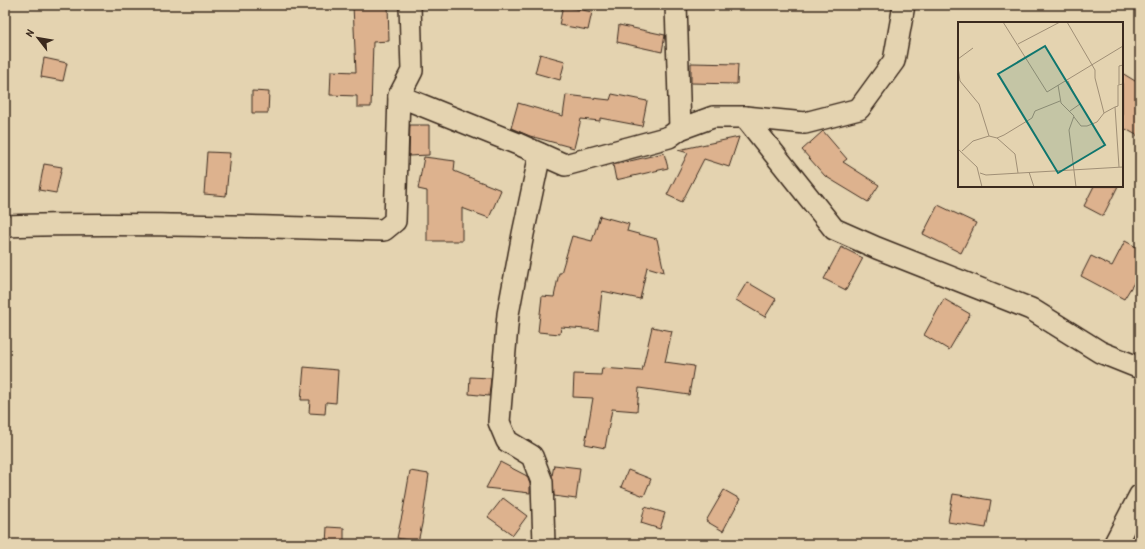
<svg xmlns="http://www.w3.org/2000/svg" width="1145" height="549" font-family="'Patrick Hand',sans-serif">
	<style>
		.building { fill: #ddb28e; stroke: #3b2a1e }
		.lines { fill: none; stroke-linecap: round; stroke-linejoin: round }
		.street-casing { stroke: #3b2a1e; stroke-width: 24 }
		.secondary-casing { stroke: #3b2a1e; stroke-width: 25 }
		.street { stroke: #e4d3b0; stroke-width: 21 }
		.secondary { stroke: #e4d3b0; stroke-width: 22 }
		.inset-road { fill: none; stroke: #a08f76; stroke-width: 1 }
		.view { fill: #0f766e; fill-opacity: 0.15; stroke: #0f766e; stroke-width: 2 }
		.inset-edge { fill: none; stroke: #3b2a1e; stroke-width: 2 }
	</style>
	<rect width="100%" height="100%" fill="#e4d3b0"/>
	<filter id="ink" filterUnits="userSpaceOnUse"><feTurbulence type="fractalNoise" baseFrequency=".025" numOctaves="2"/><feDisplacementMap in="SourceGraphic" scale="8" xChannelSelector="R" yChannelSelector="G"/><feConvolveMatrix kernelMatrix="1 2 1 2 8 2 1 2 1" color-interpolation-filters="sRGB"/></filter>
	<g filter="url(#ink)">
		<g class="building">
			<polygon points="353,5 388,5 389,41 373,42 371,107 357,107 357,96 330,95 331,71 356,72"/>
			<polygon points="563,6 592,12 588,30 559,25"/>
			<polygon points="619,25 665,35 662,52 617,42"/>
			<polygon points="540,54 565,61 560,80 535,73"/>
			<polygon points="44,58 67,63 63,81 41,77"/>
			<polygon points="691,63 738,64 737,84 691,83"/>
			<polygon points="1122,73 1140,84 1140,137 1122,127"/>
			<polygon points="252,91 269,92 268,113 252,113"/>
			<polygon points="612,94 647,101 642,126 600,118 600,121 581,119 574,148 530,136 511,128 518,103 563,116 566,95 610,100"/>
			<polygon points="410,125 429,125 429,155 409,156"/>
			<polygon points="823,131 847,159 843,162 879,185 868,202 825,176 802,150"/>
			<polygon points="739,137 729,167 704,159 682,202 667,195 688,153 678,150"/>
			<polygon points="207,152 230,153 226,196 204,194"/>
			<polygon points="664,153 668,168 616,180 613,165"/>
			<polygon points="424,157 455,161 454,171 501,190 489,218 462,208 462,241 427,241 427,191 418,189"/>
			<polygon points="44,164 62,167 56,193 39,190"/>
			<polygon points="1094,186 1118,186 1103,216 1084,206"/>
			<polygon points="938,205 976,223 961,253 923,234"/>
			<polygon points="600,216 629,224 627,231 657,239 664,272 647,267 640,299 602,291 598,330 561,327 560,334 538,332 542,296 554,297 559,273 561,273 572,236 592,241"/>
			<polygon points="1125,241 1140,249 1140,273 1124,299 1081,276 1091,256 1112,266"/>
			<polygon points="841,247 863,258 846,290 824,279"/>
			<polygon points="747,282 776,299 765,317 736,300"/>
			<polygon points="944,299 970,314 949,350 924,335"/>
			<polygon points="652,327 672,331 665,362 694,366 689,395 639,388 637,411 612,409 605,448 585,444 593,398 573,397 574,374 601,375 602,368 642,371"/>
			<polygon points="304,367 338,370 336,403 326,402 325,414 309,413 310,400 301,400"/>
			<polygon points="470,377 491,378 489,396 469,394"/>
			<polygon points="500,462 527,476 530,484 530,493 486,488"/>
			<polygon points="554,465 580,468 576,499 554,496 552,476"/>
			<polygon points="628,470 651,479 644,496 621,487"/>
			<polygon points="410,471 429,474 422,524 418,542 397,538 403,511"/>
			<polygon points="724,490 740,499 723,531 706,521"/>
			<polygon points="953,494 991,500 986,528 948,522"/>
			<polygon points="503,498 527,516 513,535 488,517"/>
			<polygon points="645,507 665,513 660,529 641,523"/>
			<polygon points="327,527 344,528 344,544 326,544"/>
		</g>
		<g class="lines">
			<defs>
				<g id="street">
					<polyline points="676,5 680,129"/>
					<polyline points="399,96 518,144 565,165 669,137 680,129 713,117 745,117 834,229 877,248 1031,309 1100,352 1140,368"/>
					<polyline points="745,117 805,123 859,109 894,61 904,5"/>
					<polyline points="540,154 523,234 508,314 499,422 507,441 532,456 542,482 544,544"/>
					<path d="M 5,226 C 131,222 258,227 384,230 L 395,221 L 399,96 L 412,71 L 410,5"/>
				</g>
				<polyline id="secondary" points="1115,544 1140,496"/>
			</defs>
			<use href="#street" class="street-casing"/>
			<use href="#secondary" class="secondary-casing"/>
			<use href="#street" class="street"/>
			<use href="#secondary" class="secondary"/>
		</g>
	</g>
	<g transform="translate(958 22)">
		<rect width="165" height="165" fill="#e4d3b0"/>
		<path class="inset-road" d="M 45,0 L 89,70 L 165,24M 109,0 L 137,48 L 137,56 L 146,91 L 157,85 L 161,145M 60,22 L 102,0M 0,37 L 15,26M 0,45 L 2,59 L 21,82 L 31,114M 110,59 L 115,70M 161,62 L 161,44 L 165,43M 100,63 L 103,81 L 116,94 L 111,108 L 118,165M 157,85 L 160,84 L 160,63 L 165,62M 112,89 L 122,82M 116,95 L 123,104 L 129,104 L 139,100 L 146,91M 39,116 L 57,132 L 60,151M 0,127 L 19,145 L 24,165M 4,129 L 15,119 L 31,114 L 39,116 L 46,113 L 74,96 L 77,89 L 102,79M 71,150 L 76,165M 22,151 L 28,153 L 165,145"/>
		<path class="view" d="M 87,24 L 147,123 L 100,151 L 40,52 Z"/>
		<rect width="165" height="165" class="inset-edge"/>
	</g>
	<rect width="1145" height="549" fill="none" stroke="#e4d3b0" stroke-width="20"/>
	<rect x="10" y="10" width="1125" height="529" fill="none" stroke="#3b2a1e" stroke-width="1.5" filter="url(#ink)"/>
	<g transform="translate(38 38) rotate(301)" stroke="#e4d3b0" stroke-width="3" paint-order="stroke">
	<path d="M0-3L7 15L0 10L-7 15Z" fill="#3b2a1e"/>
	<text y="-6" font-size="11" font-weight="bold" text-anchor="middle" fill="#3b2a1e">N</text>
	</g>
</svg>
